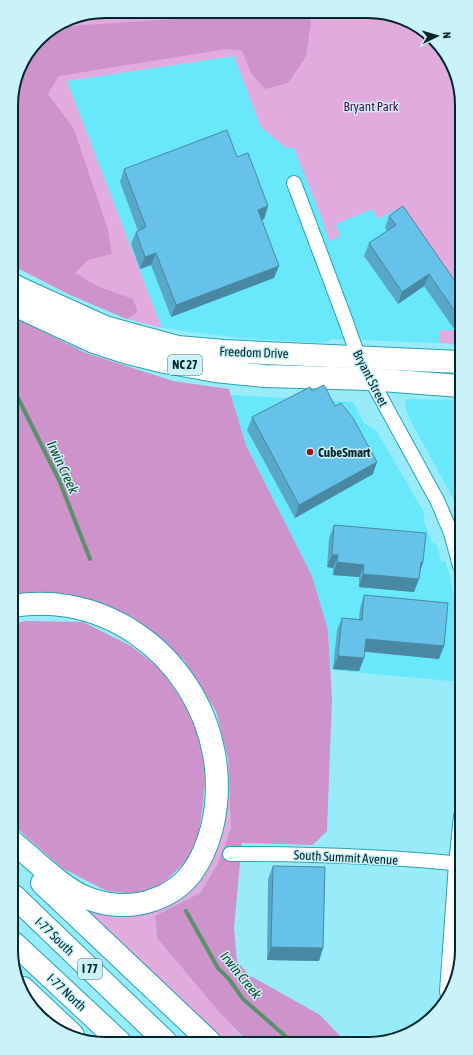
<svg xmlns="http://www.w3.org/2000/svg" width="473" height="1055" font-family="'Asap Condensed',sans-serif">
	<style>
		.built { fill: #6ae8fb }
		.green { fill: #e2abde }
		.forest { fill: #cf93cc }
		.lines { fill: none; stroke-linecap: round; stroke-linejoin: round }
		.stream { stroke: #58916c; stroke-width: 4 }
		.minor-casing { stroke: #26a2b2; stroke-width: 16 }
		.primary-casing { stroke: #26a2b2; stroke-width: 24 }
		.motorway-casing { stroke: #26a2b2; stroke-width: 24 }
		.minor { stroke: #fff; stroke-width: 14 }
		.primary { stroke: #fff; stroke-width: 22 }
		.motorway { stroke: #fff; stroke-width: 22 }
		.wall { fill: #59a7c8 }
		.shaded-wall { fill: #4888a3 }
		.building { fill: #67c2e9; stroke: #4888a3 }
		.poi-dot { fill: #a50f0d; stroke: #caf2f8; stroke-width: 1.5 }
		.labels { text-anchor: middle; stroke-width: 3; stroke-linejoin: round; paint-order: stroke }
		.shield { fill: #caf2f8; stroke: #3d6368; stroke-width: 1 }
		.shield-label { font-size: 12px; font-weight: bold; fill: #01262b }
		.park-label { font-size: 13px; fill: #50054f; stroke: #caf2f8 }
		.street-label { font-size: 13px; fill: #01262b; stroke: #caf2f8 }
		.poi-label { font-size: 13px; font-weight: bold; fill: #01262b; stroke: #caf2f8; text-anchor: start }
		.water-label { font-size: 14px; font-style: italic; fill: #184824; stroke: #caf2f8 }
		.rim { fill: none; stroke: #01262b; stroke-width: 2 }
	</style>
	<rect width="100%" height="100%" fill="#98ecfa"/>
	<g class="built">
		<polygon points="235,56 261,127 294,147 325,226 372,209 379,219 397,208 459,298 460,344 332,339 324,343 238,338 162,328 67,81"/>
		<polygon points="231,395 353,402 364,423 376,430 425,514 423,519 432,542 437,545 441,561 445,561 450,576 455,605 461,659 461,682 331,670 328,630 312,576 246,445"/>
		<polygon points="406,399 460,400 460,514 459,509 408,416 405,404"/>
	</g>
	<g class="green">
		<polygon points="105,11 386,13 430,35 459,81 460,307 397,209 378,219 372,209 336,224 340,236 329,241 323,221 294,148 286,148 261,127 234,56 67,81 162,328 127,319 68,294 12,265 11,99 21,63 43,35 69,18"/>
		<polygon points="460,326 460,344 440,343 439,330 453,331"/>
		<polygon points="230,790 231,828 217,865 200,893 155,916 157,938 245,1041 224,1042 120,942 75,901 144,910 217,843"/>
	</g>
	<g class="forest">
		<polygon points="277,12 303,12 311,21 306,57 288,83 265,89 251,73 242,51 226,49 59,76 48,94 74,129 108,230 112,254 88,260 75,273 97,286 133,299 138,312 127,319 68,294 12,265 11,99 21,63 43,35 53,28 84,25"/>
		<polygon points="12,316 86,353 173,381 229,389 246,445 312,576 328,630 332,699 327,831 313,845 242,843 234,928 237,961 249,975 320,1015 345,1041 247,1041 221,1014 157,938 155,916 200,893 217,865 231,828 228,758 216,711 184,660 131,616 85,599 44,592 13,595"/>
		<polygon points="27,621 83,622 131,646 161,669 190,711 200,742 206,770 203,803 199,833 191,857 159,887 134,894 107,891 62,868 14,826 13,623"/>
	</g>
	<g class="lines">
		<g class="stream">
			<polyline points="12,386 59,480 90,559"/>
			<polyline points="186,911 218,968 229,979 243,999 291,1041"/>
		</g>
		<defs>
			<g id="minor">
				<polyline points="294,183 345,319 358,356 438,502 451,533 460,566"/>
				<path d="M 230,854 C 307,854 385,856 461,864"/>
				<polyline points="447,992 456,864 461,816"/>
			</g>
			<g id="primary">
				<polyline points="12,284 21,289 105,327 178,347 224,351 460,362"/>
				<polyline points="12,304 94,342 128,353 165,362 215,371 265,376 369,379 460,386"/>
			</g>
			<g id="motorway">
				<path d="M 13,606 C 31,603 49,603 68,606 C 170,624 236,728 212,828 C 203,862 187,889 153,900 C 132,908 107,906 87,898 C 63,889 34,859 14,843"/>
				<polyline points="42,883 210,1042"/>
				<polyline points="14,896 166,1042"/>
				<polyline points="14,943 120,1042"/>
				<polyline points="23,988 73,1035"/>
			</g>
		</defs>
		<use href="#minor" class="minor-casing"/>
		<use href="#primary" class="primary-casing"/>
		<use href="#motorway" class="motorway-casing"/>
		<use href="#minor" class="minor"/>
		<use href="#primary" class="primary"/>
		<use href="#motorway" class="motorway"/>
	</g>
	<g class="wall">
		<polygon points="237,157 268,206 264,219 261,220 274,278 171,317 151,265 140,269 131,244 136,232 138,231 120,182 124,169"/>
		<polygon points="389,216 459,287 460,325 454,329 424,286 398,304 364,256 369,243 387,231 385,228"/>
		<polygon points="312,391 373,474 295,518 247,430 252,417"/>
		<polygon points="334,525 423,562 414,592 359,587 359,577 333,575 333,568 327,567 329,538"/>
		<polygon points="364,595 439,659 365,652 364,658 359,671 333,669 337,630 342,618 359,619 360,608"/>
		<polygon points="273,866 323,948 319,961 267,960 268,879"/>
	</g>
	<g class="shaded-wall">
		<polygon points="268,206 264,219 253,223 258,210"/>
		<polygon points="156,253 151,265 140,269 145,257"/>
		<polygon points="279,266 274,278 171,317 176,305"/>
		<polygon points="429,274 424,286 398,304 402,292"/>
		<polygon points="458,316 460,316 460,325 454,329"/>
		<polygon points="377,462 373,474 295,518 299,505"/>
		<polygon points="332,555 338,555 333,568 327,567"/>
		<polygon points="337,562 364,565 359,577 333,575"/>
		<polygon points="421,562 423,562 419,575"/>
		<polygon points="363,574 419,579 414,592 359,587"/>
		<polygon points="366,639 444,646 439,659 361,651"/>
		<polygon points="338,656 364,658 359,671 333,669"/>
		<polygon points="271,947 323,948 319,961 267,960"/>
	</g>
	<g class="building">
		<polygon points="227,130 237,157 248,153 268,206 258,210 279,266 176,305 156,253 145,257 136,232 146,227 124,169"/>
		<polygon points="403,206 459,287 460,316 458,316 429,274 402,292 369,243 396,225 389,216"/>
		<polygon points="324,385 335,406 341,403 353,418 377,462 299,505 252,417 310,387 312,391"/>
		<polygon points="334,525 426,533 423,562 421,562 419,579 363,574 364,565 337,562 338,555 332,555"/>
		<polygon points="364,595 448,603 444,646 366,639 364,658 338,656 342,618 362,620"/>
		<polygon points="273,866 325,867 323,948 271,947"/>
	</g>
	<circle class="poi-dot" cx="310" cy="452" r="4"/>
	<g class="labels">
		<g class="shield">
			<rect x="168" y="355" width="34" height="20" rx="3"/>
			<rect x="78" y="959" width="24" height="20" rx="3"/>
		</g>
		<g class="shield-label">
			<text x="185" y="369">NC 27</text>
			<text x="90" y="973">I 77</text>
		</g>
		<g class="park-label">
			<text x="371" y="111">Bryant Park</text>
		</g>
		<g class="street-label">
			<text transform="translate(254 352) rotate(2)" y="5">Freedom Drive</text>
			<text transform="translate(371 378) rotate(63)" y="5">Bryant Street</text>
			<text transform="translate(346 857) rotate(3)" y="5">South Summit Avenue</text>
			<text transform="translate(55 936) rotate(44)" y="5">I-77 South</text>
			<text transform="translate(67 992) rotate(43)" y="5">I-77 North</text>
		</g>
		<g class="poi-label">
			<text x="318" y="457">CubeSmart</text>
		</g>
		<g class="water-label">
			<text transform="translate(63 467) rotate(65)" y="5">Irwin Creek</text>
			<text transform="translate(241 975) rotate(51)" y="5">Irwin Creek</text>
		</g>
	</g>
	<path d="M0 0H473V1055H0ZM105 18H368A87 87 0 0 1 455 105V950A87 87 0 0 1 368 1037H105A87 87 0 0 1 18 950V105A87 87 0 0 1 105 18Z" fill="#caf2f8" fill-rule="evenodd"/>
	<path class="rim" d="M105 18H368A87 87 0 0 1 455 105V950A87 87 0 0 1 368 1037H105A87 87 0 0 1 18 950V105A87 87 0 0 1 105 18Z"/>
	<g transform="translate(437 36) rotate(85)" stroke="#caf2f8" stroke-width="3" paint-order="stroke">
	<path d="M0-3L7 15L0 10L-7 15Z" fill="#01262b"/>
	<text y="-6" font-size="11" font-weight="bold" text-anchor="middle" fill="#01262b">N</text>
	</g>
</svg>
